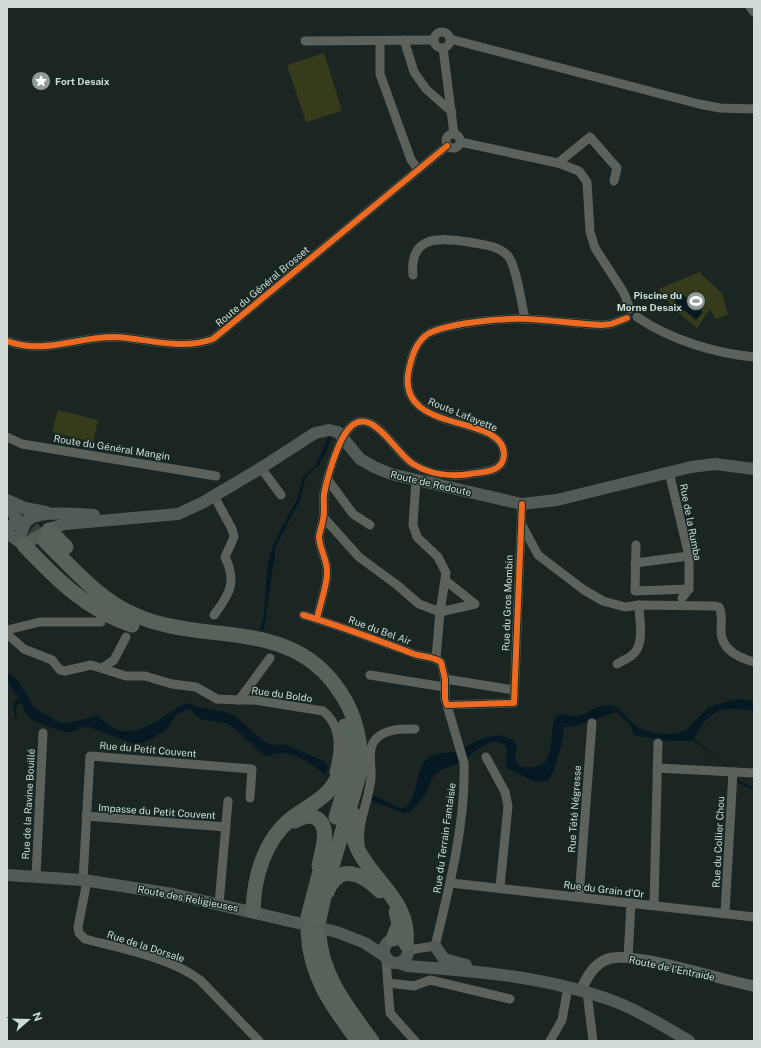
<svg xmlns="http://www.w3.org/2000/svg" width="761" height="1048" font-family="'Public Sans',sans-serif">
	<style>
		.green { fill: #363b1b }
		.water { fill: #061923 }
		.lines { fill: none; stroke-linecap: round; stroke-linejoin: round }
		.trunk-tunnel { stroke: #36403d; stroke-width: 15; stroke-dasharray: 15 8; stroke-linecap: butt }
		.minor { stroke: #5b625b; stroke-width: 9 }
		.tertiary { stroke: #5b625b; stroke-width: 11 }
		.secondary { stroke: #525b55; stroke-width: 12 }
		.trunk { stroke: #57625a; stroke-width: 15 }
		.cycleway-casing { stroke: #172924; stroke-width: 8 }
		.cycleway { stroke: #ed6a23; stroke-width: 6 }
		.labels { text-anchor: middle; stroke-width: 3; stroke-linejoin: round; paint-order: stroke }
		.poi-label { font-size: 10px; font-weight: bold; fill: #d0dbd7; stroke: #172924; text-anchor: start }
		.street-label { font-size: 10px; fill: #d0dbd7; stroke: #172924 }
	</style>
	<rect width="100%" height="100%" fill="#1b2522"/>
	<g class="green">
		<polygon points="324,53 342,111 306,122 287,65"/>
		<polygon points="700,272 702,275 722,293 728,315 715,319 710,309 697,328 676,311 658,289"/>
		<polygon points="58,410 98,420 93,442 52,432"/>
	</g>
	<g class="water">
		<polygon points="682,294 703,312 696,320 674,302"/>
		<polygon points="331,431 333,431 327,450 319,465 306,476 300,500 276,546 264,630 260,630 264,615 267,569 273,545 298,497 303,477 316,465"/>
		<path d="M 7,672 L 18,680 L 34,708 L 63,724 L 97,716 C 103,721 110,727 118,730 C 132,735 153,724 164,717 C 174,710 176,707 188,703 L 198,707 L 229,713 L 236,717 L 265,742 L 272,745 L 284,744 L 324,761 L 328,766 L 326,775 C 313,766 297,752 280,753 C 275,753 270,756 265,756 C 255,749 239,730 230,725 C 214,717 201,727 190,708 L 176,715 L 167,729 L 154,737 L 137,745 L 89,727 C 82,726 78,731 71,732 C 64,733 36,723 30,718 C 25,714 24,707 21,702 L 16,706 L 17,719 L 15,719 L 13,703 L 19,698 L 7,681 Z"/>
		<path d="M 741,699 L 754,702 L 754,711 C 723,705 708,709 694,739 L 726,765 L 739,781 L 754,788 L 754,790 L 740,784 L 722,762 L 694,741 L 666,741 L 634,735 L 629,723 L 616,712 L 576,726 L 564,727 L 562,744 L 553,772 L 548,781 L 536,782 L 506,768 L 507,747 C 491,731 473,756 461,762 C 453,766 442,768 436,774 C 430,779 430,787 426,793 C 421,800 415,807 409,812 L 403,813 L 371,800 L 370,794 L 400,808 L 405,808 C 418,798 414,775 425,761 C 434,750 448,755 459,750 C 475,743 487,732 505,737 C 511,739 514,740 517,746 L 515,757 L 517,764 C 523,768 528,768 535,767 C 561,763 544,722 560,714 C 567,714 572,717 578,716 C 590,713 603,700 616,707 C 622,710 625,716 629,720 C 640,732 662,737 678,733 C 690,731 697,717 706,710 C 711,705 733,700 741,699 Z"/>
	</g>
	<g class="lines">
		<polyline class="trunk-tunnel" points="15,513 45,541"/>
		<g class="minor">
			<polyline points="750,7 754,12"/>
			<circle cx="442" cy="40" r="8"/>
			<polyline points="450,39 699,104 720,108 754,109"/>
			<polyline points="404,40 414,72 426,89 452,112"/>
			<polyline points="305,41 434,40"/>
			<polyline points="380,41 380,74 411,160 417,168"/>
			<polyline points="443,48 454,134"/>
			<circle cx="453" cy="141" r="7"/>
			<polyline points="460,142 558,163 579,171 587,182 590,232 595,248 624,293 630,309"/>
			<polyline points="558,163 590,137 617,168 614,181"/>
			<path d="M 413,275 C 409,234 441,238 469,242 C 483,245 498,245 508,256 C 516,265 522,306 525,319"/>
			<path d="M 637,317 C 671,340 714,353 754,357"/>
			<path d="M 7,341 C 43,355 77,337 113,337 C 148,338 179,351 213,339 L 447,146"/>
			<polyline points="7,437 22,444 216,476"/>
			<polyline points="261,468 281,495"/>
			<polyline points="669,472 689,556 689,589 682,598"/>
			<polyline points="328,480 353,514 370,525"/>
			<polyline points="416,480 413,525 417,537 438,557 446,573 440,612 436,658"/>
			<polyline points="324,518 359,557 397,585 419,604 440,612 475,604 445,580"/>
			<path d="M 522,525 L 538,555 L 584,590 L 603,601 L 625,607 L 639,605 L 714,606 L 719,607 C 723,615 721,624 721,632 C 722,650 739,658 754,662"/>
			<polyline points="636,545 635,591 689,589"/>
			<polyline points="635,563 689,556"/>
			<path d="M 214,615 C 230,594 237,582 225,557 L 234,537 L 232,529 L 214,496"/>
			<path d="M 303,615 C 341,626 377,640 414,654 C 423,657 433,656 441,662 L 445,679 L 445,699 L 447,705 L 514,703 L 522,504"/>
			<path d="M 317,619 C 319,607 328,583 327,571 C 327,560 320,549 319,538 C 319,533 322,526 323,520 C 325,512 323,503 324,494 C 327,478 335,452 343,437 C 367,395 392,450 413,464 C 431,475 450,477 470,474 C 479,472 492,473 499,466 C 503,463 504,457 504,453 C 502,413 394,435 409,369 C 412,356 415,345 425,336 C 441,323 506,318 527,319 C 552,320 577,324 602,325 L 611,324 L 627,318"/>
			<polyline points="7,630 40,622 101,622"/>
			<polyline points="7,634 24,649 52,660 60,670 65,671 91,665 126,676 145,676 172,684 196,687 217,699 239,700 270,658"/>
			<path d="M 617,664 C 622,661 627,659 631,656 C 646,646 639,620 639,605"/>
			<polyline points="102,668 114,660 126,637"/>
			<polyline points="370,675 444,687"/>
			<polyline points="445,679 514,690"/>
			<path d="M 239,700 L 254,700 L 323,711 C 342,726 340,751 334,772"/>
			<polyline points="486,757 505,792 508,806 500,887"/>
			<polyline points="657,768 754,773"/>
			<polyline points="86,816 226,827"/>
			<path d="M 360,845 C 357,822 369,801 371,778 C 372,766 367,749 375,740 C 385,728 402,729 415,729"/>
			<polyline points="36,876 43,733"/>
			<polyline points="83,880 90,756 252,769 250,798"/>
			<path d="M 87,881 L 78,927 L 79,933 L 85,939 C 119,948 172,958 200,980 L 259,1041"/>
			<polyline points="451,883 754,917"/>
			<polyline points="579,897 592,723"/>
			<polyline points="219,904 228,801"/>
			<polyline points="654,905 658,743"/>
			<polyline points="725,913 733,772"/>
			<path d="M 408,950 L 435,946 C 449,889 466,822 464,763 L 447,705"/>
			<polyline points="628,958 631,903"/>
			<polyline points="386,959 390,1013 415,1041"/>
			<polyline points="388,983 414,986 430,980 510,999"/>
			<polyline points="587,992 593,1041"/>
			<polyline points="550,1041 562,1020 568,987"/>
		</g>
		<path class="tertiary" d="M 581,990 C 587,978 593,964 608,959 C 632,950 723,981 754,986"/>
		<g class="secondary">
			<polyline points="7,500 25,508 46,512"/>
			<polyline points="7,528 14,524 16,518 9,505"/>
			<polyline points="7,533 24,545 52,528 65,524 178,514 202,503 261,468 315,433 329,430 338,432 360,459 374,467 391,474 522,504 557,500 691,467 715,464 754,469"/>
			<path d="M 19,541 C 21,534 22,527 27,521 C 37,510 79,514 94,515"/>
			<polyline points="7,875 83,880 173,894 337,932 365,943 386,957"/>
			<circle cx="396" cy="951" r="12"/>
			<polyline points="435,946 444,959 466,965"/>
			<path d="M 399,963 L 407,966 C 477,971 550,977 616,1002 C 642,1012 665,1027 689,1041"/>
		</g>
		<g class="trunk">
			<polyline points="49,530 66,547"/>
			<path d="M 45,541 C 72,567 99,600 135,615 C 205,646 291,616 340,692 C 356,715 362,744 360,772 L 327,883 L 319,920"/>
			<path d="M 24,545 C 55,578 88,611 132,625"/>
			<path d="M 353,814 C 343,869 413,889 406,944"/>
			<path d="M 336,817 C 346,786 354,758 345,726"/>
			<path d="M 295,821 C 302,817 309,814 316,818 C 332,827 321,852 319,866"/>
			<path d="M 327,892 C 339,861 364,875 380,891"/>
			<path d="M 253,911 C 254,877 264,840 292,818 C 313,802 334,796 341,767"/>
			<polyline points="308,917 324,856"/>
			<path d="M 308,932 C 310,977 332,1006 358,1041"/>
			<path d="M 319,935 C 322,977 348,1008 372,1041"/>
			<polyline points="393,939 399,924 396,912"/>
		</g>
		<defs>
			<g id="cycleway">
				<path d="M 7,341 C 43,355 77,337 113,337 C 148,338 179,351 213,339 L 447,146"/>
				<path d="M 303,615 C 341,626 377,640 414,654 C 423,657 433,656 441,662 L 445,679 L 445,699 L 447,705 L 514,703 L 522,504"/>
				<path d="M 317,619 C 319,607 328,583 327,571 C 327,560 320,549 319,538 C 319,533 322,526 323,520 C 325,512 323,503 324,494 C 327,478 335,452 343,437 C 367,395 392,450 413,464 C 431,475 450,477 470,474 C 479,472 492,473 499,466 C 503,463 504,457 504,453 C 502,413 394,435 409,369 C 412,356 415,345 425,336 C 441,323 506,318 527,319 C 552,320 577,324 602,325 L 611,324 L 627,318"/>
			</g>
		</defs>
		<use href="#cycleway" class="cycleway-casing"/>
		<use href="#cycleway" class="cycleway"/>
	</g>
	<defs>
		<symbol id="sight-disc" viewBox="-11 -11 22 22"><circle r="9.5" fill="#919b98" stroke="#172924"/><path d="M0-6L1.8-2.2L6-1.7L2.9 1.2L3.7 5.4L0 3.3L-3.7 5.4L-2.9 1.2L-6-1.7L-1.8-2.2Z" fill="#fff"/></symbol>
		<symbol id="stadium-disc" viewBox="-11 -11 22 22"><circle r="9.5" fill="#919b98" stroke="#172924"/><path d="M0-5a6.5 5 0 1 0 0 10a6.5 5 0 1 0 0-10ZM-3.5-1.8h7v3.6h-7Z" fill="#fff"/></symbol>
	</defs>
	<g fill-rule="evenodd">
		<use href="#sight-disc" x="30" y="70" width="22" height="22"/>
		<use href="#stadium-disc" x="685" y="290" width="22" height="22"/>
	</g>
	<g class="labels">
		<g class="poi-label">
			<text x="55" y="85">Fort Desaix</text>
			<text x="682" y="299" text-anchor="end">Piscine du<tspan x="682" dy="12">Morne Desaix</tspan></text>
		</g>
		<g class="street-label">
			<text transform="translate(262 286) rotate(-40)" y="4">Route du Général Brosset</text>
			<text transform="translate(463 414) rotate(22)" y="4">Route Lafayette</text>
			<text transform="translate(112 447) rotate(9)" y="4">Route du Général Mangin</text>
			<text transform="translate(431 483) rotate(13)" y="4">Route de Redoute</text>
			<text transform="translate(691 522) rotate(79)" y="4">Rue de la Rumba</text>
			<text transform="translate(507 603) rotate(-88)" y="4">Rue du Gros Mombin</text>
			<text transform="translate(380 630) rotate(20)" y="4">Rue du Bel Air</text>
			<text transform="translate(282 694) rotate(8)" y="4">Rue du Boldo</text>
			<text transform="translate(148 749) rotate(5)" y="4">Rue du Petit Couvent</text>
			<text transform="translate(28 804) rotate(-87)" y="4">Rue de la Ravine Bouillé</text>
			<text transform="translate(574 809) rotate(-86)" y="4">Rue Tété Négresse</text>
			<text transform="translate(157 811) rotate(4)" y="4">Impasse du Petit Couvent</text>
			<text transform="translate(444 838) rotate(-82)" y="4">Rue du Terrain Fantaisie</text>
			<text transform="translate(718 842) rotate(-87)" y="4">Rue du Collier Chou</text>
			<text transform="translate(604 889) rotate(7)" y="4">Rue du Grain d'Or</text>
			<text transform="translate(188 898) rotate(11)" y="4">Route des Religieuses</text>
			<text transform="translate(146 946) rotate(18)" y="4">Rue de la Dorsale</text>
			<text transform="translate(672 968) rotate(12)" y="4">Route de l'Entraide</text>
		</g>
	</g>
	<rect width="761" height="1048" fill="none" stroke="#d0dbd7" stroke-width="16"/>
	<g transform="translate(28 1020) rotate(70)" stroke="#172924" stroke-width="3" paint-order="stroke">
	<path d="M0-3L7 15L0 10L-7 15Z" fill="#d0dbd7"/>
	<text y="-6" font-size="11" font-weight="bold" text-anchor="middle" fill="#d0dbd7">N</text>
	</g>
</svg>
